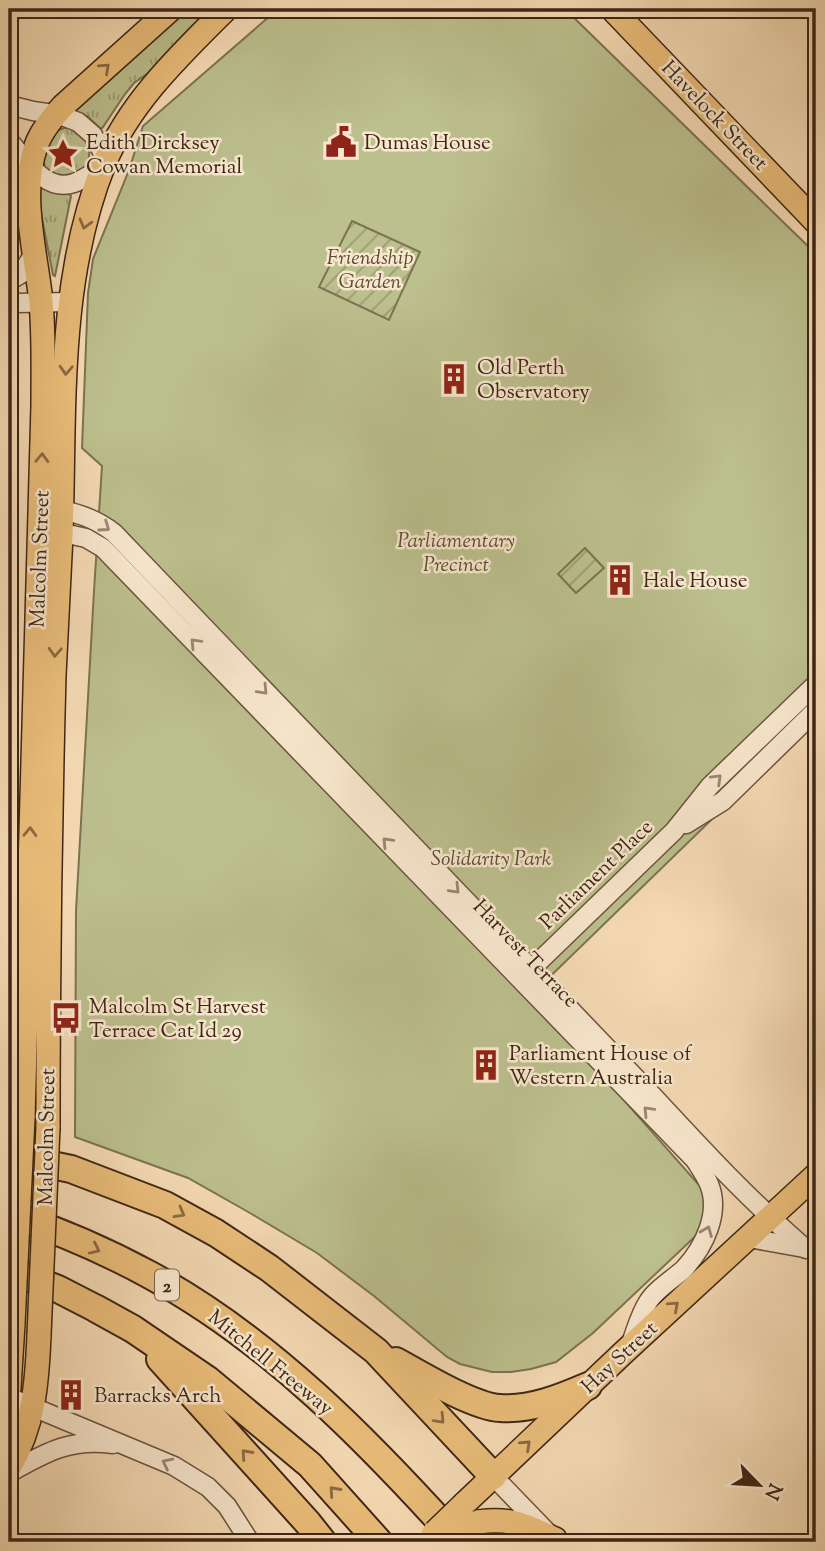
<svg xmlns="http://www.w3.org/2000/svg" width="825" height="1551" font-family="'Sorts Mill Goudy',serif">
	<style>
		.grass { fill: url(#grass-tufts); stroke: #7c7352; stroke-width: 2 }
		.park { fill: #bcc08e; stroke: #7c7352; stroke-width: 2 }
		.garden { fill: url(#garden-furrows); stroke: #7c7352; stroke-width: 2 }
		.lines { fill: none; stroke-linecap: round; stroke-linejoin: round }
		.minor-casing { stroke: #6b533e; stroke-width: 21 }
		.major-casing { stroke: #3d2616; stroke-width: 26 }
		.highway-casing { stroke: #3d2616; stroke-width: 30 }
		.minor { stroke: #f9e8cf; stroke-width: 18 }
		.major { stroke: #ebbe7a; stroke-width: 23 }
		.highway { stroke: #ebbe7a; stroke-width: 26 }
		.major-bridge-casing { stroke: #3d2616; stroke-width: 26; stroke-linecap: butt }
		.major-bridge { stroke: #ebbe7a; stroke-width: 23 }
		.oneway { stroke: #8b6a43 }
		.oneway2 { stroke: #9b8772 }
		.labels { text-anchor: middle; stroke-width: 5; stroke-linejoin: round; paint-order: stroke }
		.shield { fill: #f9e8cf; stroke: #75604e; stroke-width: 2 }
		.shield-label { font-size: 19px; font-weight: bold; fill: #3d2616 }
		.street-label { font-size: 21px; fill: #3d2616; stroke: #f9e8cf }
		.poi-label { font-size: 21px; fill: #3d2616; stroke: #f9e8cf; text-anchor: start }
		.park-label { font-size: 21px; font-style: italic; fill: #5d4c34; stroke: #f9e8cf }
	</style>
	<defs>
		<pattern id="grass-tufts" width="24" height="20" patternUnits="userSpaceOnUse" patternTransform="scale(1.75)"><rect width="24" height="20" fill="#bcc08e"/><path d="M3 7l-1-3M5 7V3M7 7l1-3M15 17l-1-3M17 17v-4M19 17l1-3" fill="none" stroke="#9a9c73"/></pattern>
		<pattern id="garden-furrows" width="10" height="10" patternUnits="userSpaceOnUse" patternTransform="scale(1.75)"><rect width="10" height="10" fill="#bcc08e"/><path d="M-1 1l2-2M0 10L10 0M9 11l2-2" fill="none" stroke="#9a9c73"/></pattern>
	</defs>
	<rect width="100%" height="100%" fill="#f6dbb5"/>
	<filter id="stains"><feTurbulence type="fractalNoise" baseFrequency=".00286" numOctaves="4"/><feColorMatrix values="0 0 0 0 .2 0 0 0 0 .09 0 0 0 0 .02 0 0 0 .5 -.17"/></filter>
	<radialGradient id="worn" r=".72"><stop offset=".6" stop-color="#630" stop-opacity="0"/><stop offset="1" stop-color="#630" stop-opacity=".3"/></radialGradient>
	<g class="grass">
		<polygon points="186,9 213,9 154,69 134,83 125,94 103,127 101,129 87,116 75,111 74,109 76,105"/>
		<path d="M 72,127 C 89,134 96,157 81,171 C 77,175 70,177 65,179 C 60,177 52,176 49,173 C 38,164 47,139 56,132 C 60,128 67,128 72,127 Z"/>
		<polygon points="40,184 52,190 69,194 71,196 55,276 53,275 40,208"/>
	</g>
	<polygon class="park" points="278,9 565,9 816,254 816,718 531,995 707,1194 702,1230 593,1333 556,1362 531,1369 511,1372 492,1372 460,1364 447,1357 374,1296 317,1253 250,1213 188,1178 75,1137 76,911 94,591 102,466 82,448 88,293 93,259 129,170 143,126"/>
	<g class="garden">
		<polygon points="352,221 420,252 389,320 319,287"/>
		<polygon points="585,548 604,568 576,593 558,574"/>
	</g>
	<g class="lines">
		<defs>
			<g id="minor">
				<polyline points="9,105 33,111 60,115 78,122 93,135 106,159"/>
				<path d="M 9,141 C 26,159 45,193 74,183 C 84,179 94,172 103,167"/>
				<polyline points="9,281 21,274 35,252"/>
				<polyline points="9,301 16,303 70,302"/>
				<path d="M 51,508 C 75,512 95,518 114,533 L 653,1096 C 702,1149 751,1202 806,1249"/>
				<path d="M 49,530 L 86,538 L 103,548 L 695,1160 C 700,1168 705,1175 709,1184 C 721,1213 704,1247 684,1269 C 673,1279 655,1290 648,1302 C 640,1314 636,1330 631,1343"/>
				<polyline points="686,824 723,801 816,710"/>
				<polyline points="524,976 674,831 710,786 816,684"/>
				<polyline points="749,1238 804,1248"/>
				<polyline points="9,1397 174,1466 208,1487 227,1506 250,1542"/>
				<path d="M 9,1473 C 45,1453 69,1438 113,1444"/>
				<polyline points="493,1476 549,1534"/>
			</g>
			<g id="major">
				<polyline points="612,9 816,222"/>
				<path d="M 23,1118 L 43,405 C 43,370 44,336 41,302 C 36,253 19,194 36,146 C 41,131 52,118 63,106 L 171,9"/>
				<path d="M 48,1127 C 48,976 50,826 54,675 C 56,628 59,582 61,535 C 65,411 57,281 104,164 C 130,102 179,56 226,9"/>
				<polyline points="9,1388 13,1324"/>
				<path d="M 9,1468 C 34,1425 37,1384 39,1335"/>
				<polyline points="464,1504 622,1354 816,1175"/>
				<path d="M 478,1522 C 512,1517 525,1526 555,1539"/>
			</g>
			<g id="highway">
				<polyline points="9,1156 71,1169 165,1205 216,1233 269,1268 376,1351 493,1476"/>
				<path d="M 9,1214 C 57,1230 106,1251 150,1275 C 270,1340 369,1442 459,1542"/>
				<polyline points="9,1270 58,1289 95,1308 133,1329 208,1380 310,1465 379,1542"/>
				<polyline points="160,1359 308,1523 323,1542"/>
				<path d="M 396,1361 C 421,1375 474,1407 500,1408 C 531,1410 560,1398 588,1386"/>
			</g>
		</defs>
		<use href="#minor" class="minor-casing"/>
		<use href="#major" class="major-casing"/>
		<use href="#highway" class="highway-casing"/>
		<use href="#minor" class="minor"/>
		<use href="#major" class="major"/>
		<use href="#highway" class="highway"/>
		<defs>
			<g id="major-bridge">
				<polyline points="13,1324 23,1118"/>
				<polyline points="39,1335 48,1127"/>
				<polyline points="435,1532 464,1504"/>
				<polyline points="433,1534 478,1522"/>
			</g>
		</defs>
		<use href="#major-bridge" class="major-bridge-casing"/>
		<use href="#major-bridge" class="major-bridge"/>
	</g>
	<defs><path id="oneway-chevron" d="M-2-3.5L2.5 0L-2 3.5" fill="none" stroke-width="1.6" stroke-linecap="round" stroke-linejoin="round" transform="scale(1.75)"/></defs>
	<g class="oneway">
		<use href="#oneway-chevron" transform="translate(105 68) rotate(-42)"/>
		<use href="#oneway-chevron" transform="translate(85 224) rotate(105)"/>
		<use href="#oneway-chevron" transform="translate(66 370) rotate(93)"/>
		<use href="#oneway-chevron" transform="translate(42 458) rotate(-88)"/>
		<use href="#oneway-chevron" transform="translate(55 652) rotate(93)"/>
		<use href="#oneway-chevron" transform="translate(30 832) rotate(-88)"/>
		<use href="#oneway-chevron" transform="translate(180 1213) rotate(29)"/>
		<use href="#oneway-chevron" transform="translate(95 1249) rotate(25)"/>
		<use href="#oneway-chevron" transform="translate(674 1306) rotate(-42)"/>
		<use href="#oneway-chevron" transform="translate(440 1419) rotate(47)"/>
		<use href="#oneway-chevron" transform="translate(526 1445) rotate(-43)"/>
		<use href="#oneway-chevron" transform="translate(246 1454) rotate(-132)"/>
		<use href="#oneway-chevron" transform="translate(334 1491) rotate(-132)"/>
	</g>
	<g class="oneway2">
		<use href="#oneway-chevron" transform="translate(105 527) rotate(35)"/>
		<use href="#oneway-chevron" transform="translate(195 643) rotate(-134)"/>
		<use href="#oneway-chevron" transform="translate(263 690) rotate(46)"/>
		<use href="#oneway-chevron" transform="translate(717 779) rotate(-44)"/>
		<use href="#oneway-chevron" transform="translate(387 842) rotate(-134)"/>
		<use href="#oneway-chevron" transform="translate(455 889) rotate(46)"/>
		<use href="#oneway-chevron" transform="translate(648 1111) rotate(-134)"/>
		<use href="#oneway-chevron" transform="translate(707 1231) rotate(-68)"/>
		<use href="#oneway-chevron" transform="translate(167 1463) rotate(-154)"/>
	</g>
	<defs>
		<symbol id="civic-bare" viewBox="-9 -9 18 18"><path d="M-.6-6.5H3V-4.5H.6V-3L4-1V1h2V6H-6V1h2V-1L-.6-3ZM-1.2 2.5V6h2.4V2.5Z" fill="#8f2418" stroke="#f9e8cf" stroke-width="2.5" paint-order="stroke"/></symbol>
		<symbol id="sight-bare" viewBox="-9 -9 18 18"><path d="M0-6L1.8-2.2L6-1.7L2.9 1.2L3.7 5.4L0 3.3L-3.7 5.4L-2.9 1.2L-6-1.7L-1.8-2.2Z" fill="#8f2418" stroke="#f9e8cf" stroke-width="2.5" paint-order="stroke"/></symbol>
		<symbol id="building-bare" viewBox="-9 -9 18 18"><path d="M-4-6H4V6H1V3H-1V6H-4ZM-2.5-4.3h1.7v1.8h-1.7ZM.8-4.3h1.7v1.8H.8ZM-2.5-1h1.7V.8h-1.7ZM.8-1h1.7V.8H.8Z" fill="#8f2418" stroke="#f9e8cf" stroke-width="2.5" paint-order="stroke"/></symbol>
		<symbol id="bus-bare" viewBox="-9 -9 18 18"><path d="M-5-6H5V4H4V6H2V4H-2V6H-4V4H-5ZM-3.5-4V0h7V-4ZM-3.5 1.2v1.5H-2V1.2ZM2 1.2v1.5H3.5V1.2Z" fill="#8f2418" stroke="#f9e8cf" stroke-width="2.5" paint-order="stroke"/></symbol>
	</defs>
	<g fill-rule="evenodd">
		<use href="#civic-bare" x="319" y="120" width="44" height="44"/>
		<use href="#sight-bare" x="41" y="132" width="44" height="44"/>
		<use href="#building-bare" x="432" y="357" width="44" height="44"/>
		<use href="#building-bare" x="598" y="558" width="44" height="44"/>
		<use href="#bus-bare" x="44" y="996" width="44" height="44"/>
		<use href="#building-bare" x="464" y="1043" width="44" height="44"/>
		<use href="#building-bare" x="49" y="1373" width="44" height="44"/>
	</g>
	<g class="labels">
		<rect class="shield" x="155" y="1269.5" width="24" height="31" rx="5"/>
		<g class="shield-label">
			<text x="167" y="1292">2</text>
		</g>
		<g class="street-label">
			<text transform="translate(715 115) rotate(46)" y="7">Havelock Street</text>
			<text transform="translate(39 559) rotate(-88)" y="7">Malcolm Street</text>
			<text transform="translate(596 874) rotate(-44)" y="7">Parliament Place</text>
			<text transform="translate(526 953) rotate(46)" y="7">Harvest Terrace</text>
			<text transform="translate(46 1137) rotate(-89)" y="7">Malcolm Street</text>
			<text transform="translate(619 1357) rotate(-43)" y="7">Hay Street</text>
			<text transform="translate(271 1362) rotate(39)" y="7">Mitchell Freeway</text>
		</g>
		<g class="poi-label">
			<text x="86" y="149">Edith Dircksey<tspan x="86" dy="24">Cowan Memorial</tspan></text>
			<text x="364" y="149">Dumas House</text>
			<text x="477" y="374">Old Perth<tspan x="477" dy="24">Observatory</tspan></text>
			<text x="643" y="587">Hale House</text>
			<text x="89" y="1013">Malcolm St Harvest<tspan x="89" dy="24">Terrace Cat Id 29</tspan></text>
			<text x="509" y="1060">Parliament House of<tspan x="509" dy="24">Western Australia</tspan></text>
			<text x="94" y="1402">Barracks Arch</text>
		</g>
		<g class="park-label">
			<text x="370" y="264">Friendship<tspan x="370" dy="24">Garden</tspan></text>
			<text x="456" y="547">Parliamentary<tspan x="456" dy="24">Precinct</tspan></text>
			<text x="491" y="865">Solidarity Park</text>
		</g>
	</g>
	<rect width="825" height="1551" fill="none" stroke="#f6dbb5" stroke-width="35"/>
	<rect x="10" y="10" width="804" height="1530" fill="none" stroke="#3d2616" stroke-width="3.5"/>
	<rect x="18" y="18" width="790" height="1516" fill="none" stroke="#3d2616" stroke-width="2"/>
	<g transform="translate(759 1485) rotate(115)" stroke="#f9e8cf" stroke-width="5" paint-order="stroke">
	<path d="M0-5L12 26L0 18L-12 26Z" fill="#3d2616"/>
	<text y="-10" font-size="19" font-weight="bold" text-anchor="middle" fill="#3d2616">N</text>
	</g>
	<rect width="100%" height="100%" filter="url(#stains)"/>
	<rect width="100%" height="100%" fill="url(#worn)"/>
</svg>
